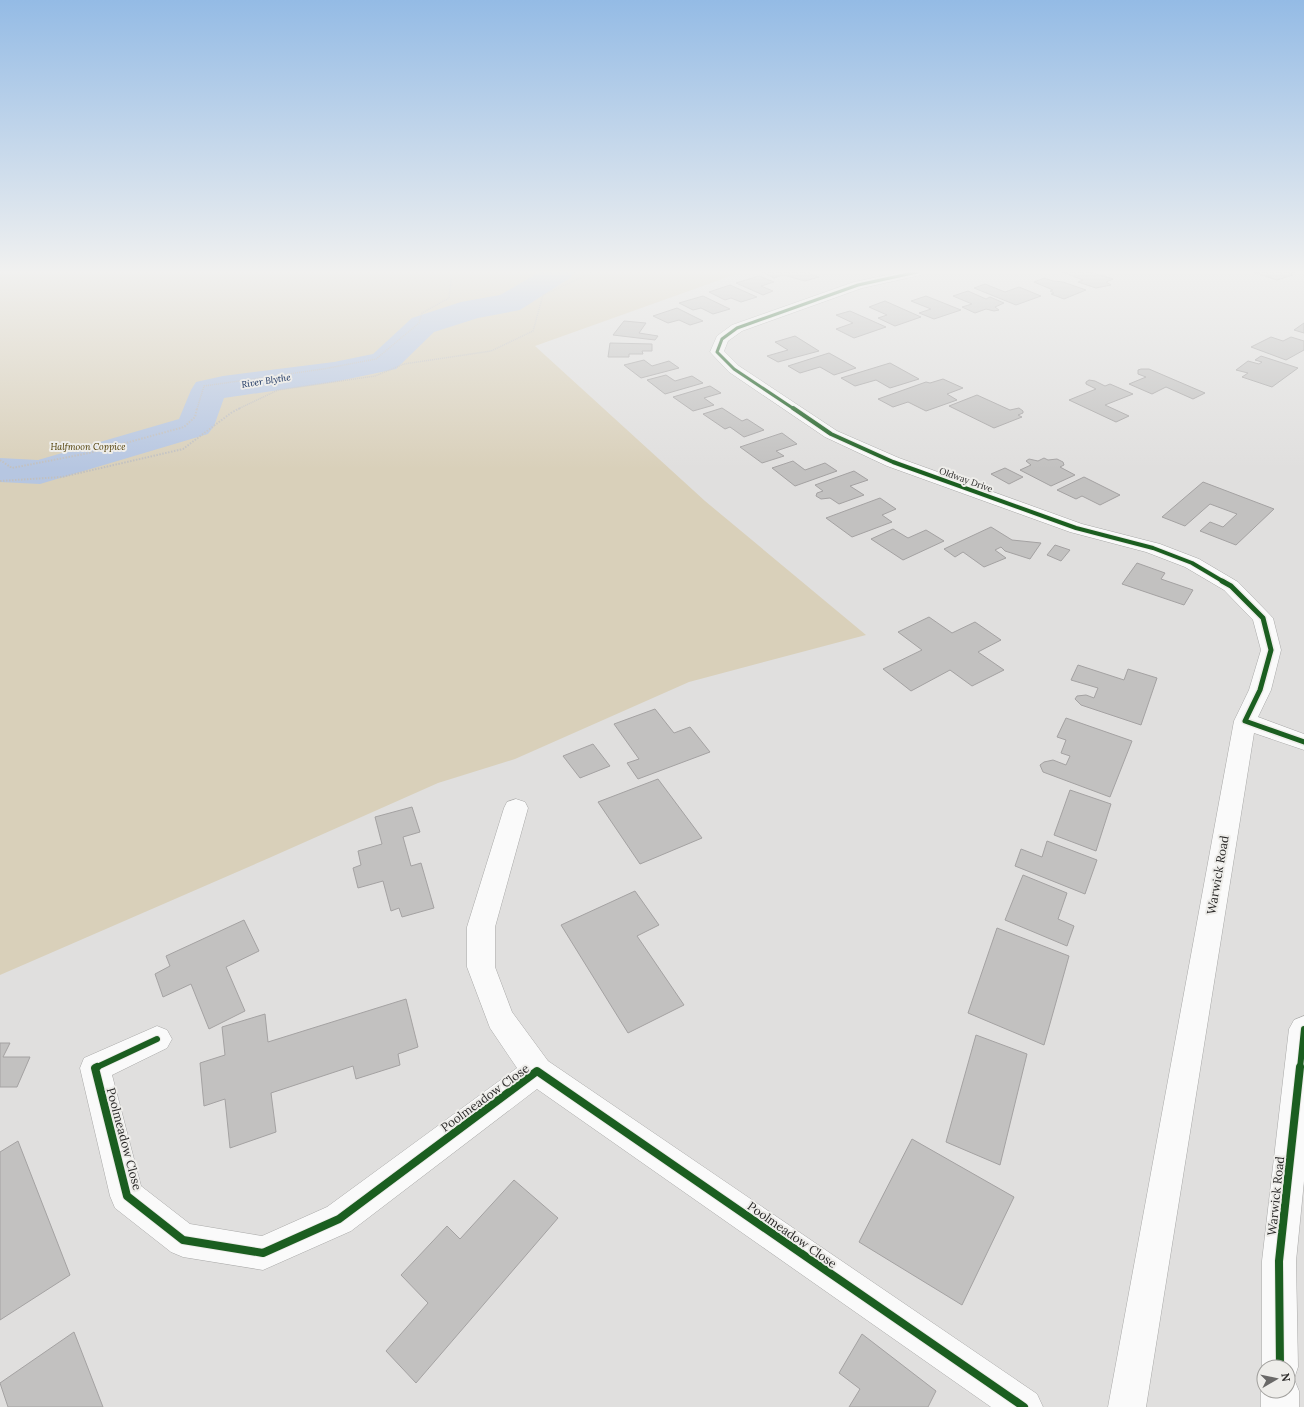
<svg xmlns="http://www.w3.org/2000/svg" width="1304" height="1407" font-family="Lora,serif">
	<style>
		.green { fill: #d9d0ba }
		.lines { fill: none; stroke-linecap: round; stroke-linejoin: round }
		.river { fill: #b6c6e1; fill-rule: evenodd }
		.building { fill: #c2c1c0; stroke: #a4a2a2 }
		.minor-casing { stroke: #a9a9a8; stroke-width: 1 }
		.path-far1 { stroke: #c1c0c0; stroke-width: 1.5; stroke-dasharray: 1 1; stroke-linecap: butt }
		.path { stroke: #c1c0c0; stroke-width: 2; stroke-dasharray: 1.5 1.5; stroke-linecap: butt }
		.minor { fill: #fafafa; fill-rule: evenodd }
		.cycleway-far4-casing { stroke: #eeedea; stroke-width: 4.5 }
		.cycleway-far3-casing { stroke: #eeedea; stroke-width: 6 }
		.cycleway-far2-casing { stroke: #eeedea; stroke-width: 8 }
		.cycleway-far1-casing { stroke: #eeedea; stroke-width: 8 }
		.cycleway-casing { stroke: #eeedea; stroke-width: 10 }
		.cycleway-far4 { stroke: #1b5e20; stroke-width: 3 }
		.cycleway-far3 { stroke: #1b5e20; stroke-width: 4 }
		.cycleway-far2 { stroke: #1b5e20; stroke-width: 5 }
		.cycleway-far1 { stroke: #1b5e20; stroke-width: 6 }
		.cycleway { stroke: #1b5e20; stroke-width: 8 }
		.labels { text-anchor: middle; stroke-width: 4; stroke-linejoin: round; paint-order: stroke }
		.far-water-label { font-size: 9px; font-style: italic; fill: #112b5a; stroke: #eeedea }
		.far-park-label { font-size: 9px; font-style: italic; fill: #4c3a01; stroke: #eeedea }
		.far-street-label { font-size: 9px; fill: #2a2928; stroke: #eeedea }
		.near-street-label { font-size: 12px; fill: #2a2928; stroke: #eeedea }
	</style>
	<rect width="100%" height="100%" fill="#e0dfde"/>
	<polygon class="green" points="0,272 742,272 535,346 705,501 866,635 689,682 515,759 438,783 269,858 0,975"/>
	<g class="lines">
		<polygon class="river" points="540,272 575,272 570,278 520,310 478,318 434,332 396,369 334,382 224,398 214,426 208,434 40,484 0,482 0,458 38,460 179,419 191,390 196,382 223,376 334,362 373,354 412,318 461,302 500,295"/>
	</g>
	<g class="building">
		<polygon points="762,272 806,272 819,277 805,281 783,275 774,278"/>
		<polygon points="1062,272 1091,272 1113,279 1106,282 1111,285 1096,288 1078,282 1083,280"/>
		<polygon points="1252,272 1295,272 1289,274 1293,275 1277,280"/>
		<polygon points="759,276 774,282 761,286 773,291 763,295 736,283"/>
		<polygon points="1044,278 1053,281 1063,282 1086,290 1064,299 1051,294 1054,293 1050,291 1053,290 1034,282"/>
		<polygon points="985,284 1005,292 1019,287 1041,296 1016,305 974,288"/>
		<polygon points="730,285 757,297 741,302 731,298 725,300 709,292"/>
		<polygon points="968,291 986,299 990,297 1004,303 995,307 999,310 994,311 986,309 975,313 962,307 972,304 953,296"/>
		<polygon points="703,296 730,309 713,314 701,308 693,310 679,303"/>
		<polygon points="926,296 961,310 934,319 919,313 931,309 911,301"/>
		<polygon points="885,301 921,317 895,326 878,318 887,315 869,307"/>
		<polygon points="677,308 703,321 690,325 679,320 668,323 653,316"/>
		<polygon points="850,311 886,327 854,338 836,329 853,323 836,315"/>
		<polygon points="624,321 646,323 639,333 658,336 655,340 613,335"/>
		<polygon points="1304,323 1304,333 1294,330"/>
		<polygon points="795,336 819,351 778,362 767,356 788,350 775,342"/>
		<polygon points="1271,337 1283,341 1291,337 1304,341 1304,350 1286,360 1251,347"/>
		<polygon points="610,343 652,344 652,351 642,351 643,354 629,354 629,357 608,357"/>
		<polygon points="829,353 856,368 834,375 820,367 800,373 788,366"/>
		<polygon points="1261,356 1298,368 1272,387 1242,377 1248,373 1236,370 1248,361 1259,364 1262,362 1255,360"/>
		<polygon points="644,360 652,366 669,361 679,368 641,378 624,365"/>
		<polygon points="890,363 919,379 890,388 876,380 855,386 841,378"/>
		<polygon points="1141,369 1149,369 1205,393 1193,399 1166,387 1152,394 1129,384 1146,377 1138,374 1138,370"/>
		<polygon points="666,375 675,381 692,376 703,383 665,394 647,380"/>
		<polygon points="943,379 963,388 947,394 957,400 926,411 908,402 893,407 878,399 926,382 930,383"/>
		<polygon points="1089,380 1095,381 1105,386 1110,384 1133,394 1105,405 1129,416 1116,422 1069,400 1096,389 1086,384 1086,382"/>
		<polygon points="710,386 721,393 704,398 714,405 693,411 673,397"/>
		<polygon points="977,395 1010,410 1019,408 1023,411 1023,413 1018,415 1022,417 994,428 949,406"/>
		<polygon points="722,408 742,421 747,419 764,430 744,437 730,427 725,429 703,414"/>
		<polygon points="782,433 797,444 776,451 784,456 762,463 740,447"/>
		<polygon points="1044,458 1048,460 1057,459 1063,462 1064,465 1060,467 1075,475 1051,486 1020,470 1031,465 1026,461 1029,459 1038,461"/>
		<polygon points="793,461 805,470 825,463 837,471 795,486 772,468"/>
		<polygon points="1005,468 1023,477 1009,484 991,474"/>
		<polygon points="854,471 868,480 850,486 864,495 839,504 830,498 821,499 816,496 817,493 823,491 815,485"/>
		<polygon points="1084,477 1120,495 1100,505 1082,496 1076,499 1057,490"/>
		<polygon points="1203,482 1274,509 1236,545 1200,531 1210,522 1223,527 1237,514 1210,504 1185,526 1162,517"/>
		<polygon points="880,498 896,509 882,515 892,522 852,537 826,518"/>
		<polygon points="991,527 1012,540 1041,543 1030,559 1005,551 1001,547 995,550 1006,558 984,567 963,552 955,557 944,549"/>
		<polygon points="893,529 908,538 926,530 944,541 903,560 871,539"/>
		<polygon points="1055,545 1070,550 1061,561 1047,555"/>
		<polygon points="1137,563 1165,573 1161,579 1193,590 1184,605 1122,584"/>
		<polygon points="929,617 952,633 975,622 1001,640 978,652 1004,670 972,686 950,670 911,691 883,669 922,650 898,632"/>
		<polygon points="1078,665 1124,680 1128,669 1157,678 1141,725 1081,705 1075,699 1077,696 1086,695 1094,698 1098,688 1071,680"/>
		<polygon points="655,709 674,733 690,727 710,752 638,779 627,763 639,759 614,724"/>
		<polygon points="1066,718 1132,741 1110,797 1043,772 1040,765 1044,762 1053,760 1066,765 1070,756 1061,753 1066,740 1057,737"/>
		<polygon points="593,744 610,766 580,778 563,756"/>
		<polygon points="658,779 702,838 640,864 598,802"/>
		<polygon points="1070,790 1111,804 1096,851 1054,835"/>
		<polygon points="412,807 420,832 403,837 411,866 421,863 434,908 402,917 399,908 391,911 383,881 358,888 353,868 361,865 358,851 382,844 375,817"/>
		<polygon points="1047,841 1097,860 1085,894 1015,866 1021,849 1042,857"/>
		<polygon points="1023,875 1067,893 1058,919 1074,926 1067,946 1005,920"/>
		<polygon points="635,891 659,925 637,936 684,1005 628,1033 561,925"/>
		<polygon points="244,920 259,951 226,967 245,1011 209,1029 191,984 163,997 155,974 170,966 166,956"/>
		<polygon points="997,928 1069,956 1044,1045 968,1013"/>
		<polygon points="406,999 418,1047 398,1054 400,1065 356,1079 353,1066 271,1093 276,1132 230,1148 225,1099 204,1106 200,1063 225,1055 222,1027 265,1014 268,1042"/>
		<polygon points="976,1035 1027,1054 1000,1165 946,1142"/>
		<polygon points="0,1043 10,1043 3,1057 30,1057 17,1087 0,1087"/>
		<polygon points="912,1139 1014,1197 962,1305 859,1242"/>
		<polygon points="18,1141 70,1275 0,1320 0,1152"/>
		<polygon points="514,1180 558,1218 416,1383 386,1351 428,1303 401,1275 447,1226 460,1239"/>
		<polygon points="74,1332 103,1407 8,1407 0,1383"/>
		<polygon points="862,1334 936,1391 928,1407 849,1407 860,1389 839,1373"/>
	</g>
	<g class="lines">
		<defs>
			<g id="minor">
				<polygon points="902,272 923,272 921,275 862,288 742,331 728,341 724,351 739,366 837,431 899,458 1082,524 1160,544 1199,559 1238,582 1273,618 1281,650 1271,690 1258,717 1304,734 1304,750 1254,733 1146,1407 1108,1407 1234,721 1249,690 1261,650 1253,620 1224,590 1185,567 1146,552 1070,532 887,466 825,437 729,372 710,352 717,336 732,325 854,282"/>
				<polygon points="516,799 525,802 528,808 495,927 495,967 512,1012 548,1061 1037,1394 1043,1407 991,1407 537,1089 351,1231 263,1270 183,1257 171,1252 115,1208 110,1196 80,1068 84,1058 157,1026 167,1030 172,1039 167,1048 112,1075 141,1186 190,1224 262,1236 327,1207 517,1068 490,1028 467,967 467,927 504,808 507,802"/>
				<polygon points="1304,1016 1304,1181 1296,1261 1298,1367 1294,1379 1299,1391 1299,1407 1261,1407 1261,1391 1264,1384 1264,1391 1288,1391 1288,1367 1264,1367 1264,1373 1262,1367 1262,1261 1289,1029 1294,1020"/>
			</g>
		</defs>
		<use href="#minor" class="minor-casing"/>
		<g class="path-far1">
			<polyline points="197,409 204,386 323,369 376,359 419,323 422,313 449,298 452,272"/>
			<polyline points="238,409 278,390 375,376 404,364 491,351 533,331 543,295 593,272"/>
		</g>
		<g class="path">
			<polyline points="0,460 12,468 89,453 184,427 195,417 197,408"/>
			<polyline points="0,481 62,477 183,449 231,413 240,408"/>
		</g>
		<use href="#minor" class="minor"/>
		<defs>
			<polyline id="cycleway-far4" points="794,409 734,369 717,352 722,339 737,328 858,285 917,272"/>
			<polyline id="cycleway-far3" points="793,408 831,434 893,462 1076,528 1153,548 1192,563 1224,582"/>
			<polyline id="cycleway-far2" points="1222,581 1231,586 1263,618 1271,650 1260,690 1245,721 1304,742"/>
			<g id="cycleway-far1">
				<polyline points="95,1068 157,1039"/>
				<polyline points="1300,1068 1304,1029"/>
			</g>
			<g id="cycleway">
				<polyline points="97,1067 95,1068 127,1196 183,1240 263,1253 339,1219 537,1071 1024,1407"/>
				<polyline points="1280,1367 1279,1261 1300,1067"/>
			</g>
		</defs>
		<use href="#cycleway-far4" class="cycleway-far4-casing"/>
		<use href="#cycleway-far3" class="cycleway-far3-casing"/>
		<use href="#cycleway-far2" class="cycleway-far2-casing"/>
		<use href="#cycleway-far1" class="cycleway-far1-casing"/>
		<use href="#cycleway" class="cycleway-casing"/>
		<use href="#cycleway-far4" class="cycleway-far4"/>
		<use href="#cycleway-far3" class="cycleway-far3"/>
		<use href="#cycleway-far2" class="cycleway-far2"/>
		<use href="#cycleway-far1" class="cycleway-far1"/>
		<use href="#cycleway" class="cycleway"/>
	</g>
	<linearGradient id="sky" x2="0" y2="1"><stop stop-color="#94bbe5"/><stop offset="0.58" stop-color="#f1f1f0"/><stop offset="1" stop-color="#f1f1f0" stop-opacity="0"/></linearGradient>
	<rect width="1304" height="469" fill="url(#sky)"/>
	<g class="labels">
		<g class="far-water-label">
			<text transform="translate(266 381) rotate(-9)" y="3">River Blythe</text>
		</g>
		<g class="far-park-label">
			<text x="88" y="450">Halfmoon Coppice</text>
		</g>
		<g class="far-street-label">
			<text transform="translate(966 480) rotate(20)" y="3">Oldway Drive</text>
		</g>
		<g class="near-street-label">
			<text transform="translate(1218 875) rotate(-80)" y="4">Warwick Road</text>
			<text transform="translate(485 1098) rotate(-36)" y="4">Poolmeadow Close</text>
			<text transform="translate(124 1139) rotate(75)" y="4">Poolmeadow Close</text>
			<text transform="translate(1276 1196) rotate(-84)" y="4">Warwick Road</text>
			<text transform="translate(792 1235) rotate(35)" y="4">Poolmeadow Close</text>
		</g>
	</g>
	<g transform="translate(1276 1379) rotate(81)"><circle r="19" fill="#eeedea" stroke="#a09f9c"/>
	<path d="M0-3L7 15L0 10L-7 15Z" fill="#6a6968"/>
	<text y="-6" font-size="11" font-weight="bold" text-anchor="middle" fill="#2a2928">N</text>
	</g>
</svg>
